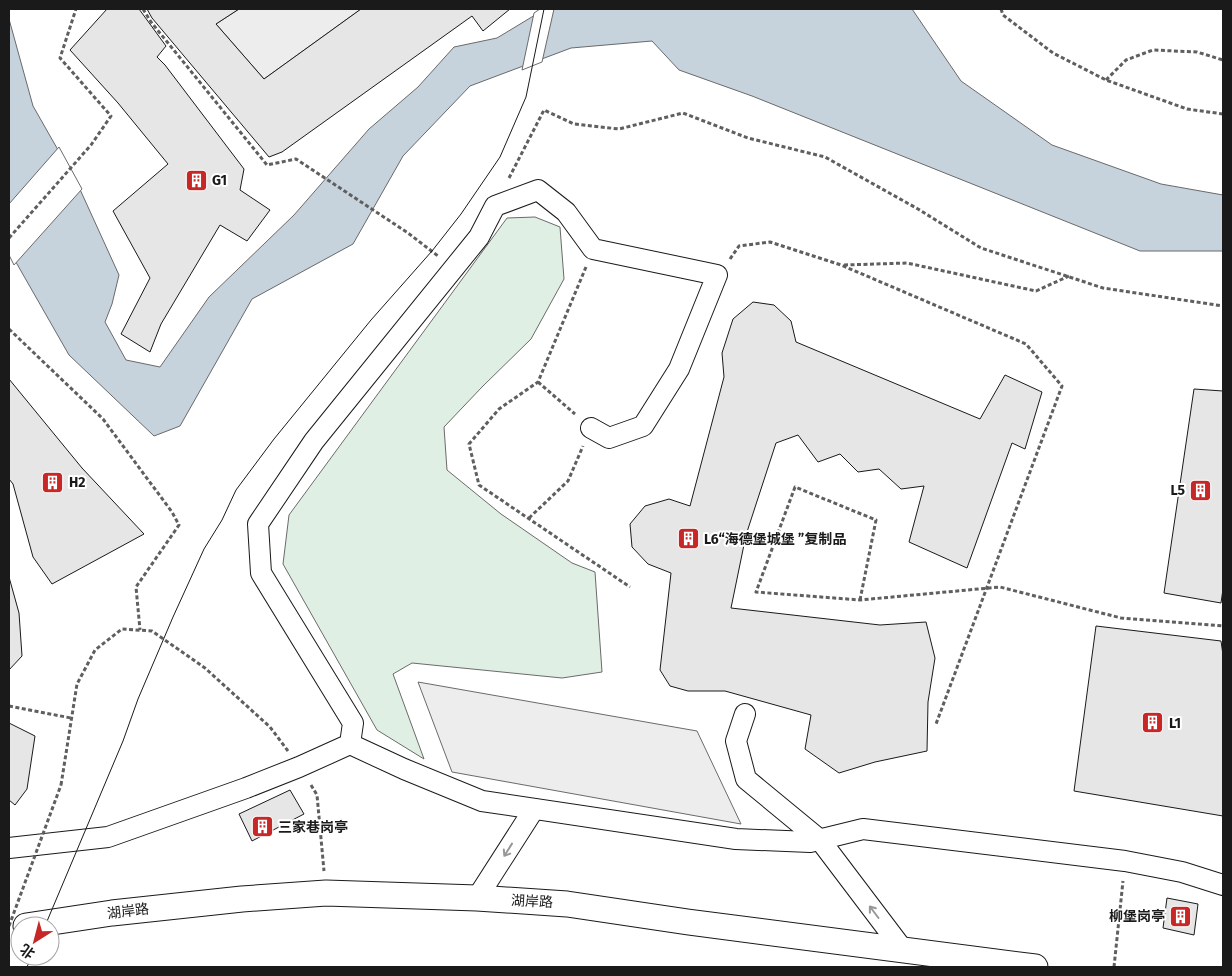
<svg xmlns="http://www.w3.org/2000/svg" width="1232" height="976" font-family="'Fira Sans','Noto Sans SC',sans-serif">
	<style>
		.green { fill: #e0efe3; stroke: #6a6a6a }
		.parking { fill: #ededed; stroke: #6a6a6a }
		.water { fill: #c6d2dc; stroke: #6a6a6a }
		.pier { fill: #fff; stroke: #6a6a6a }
		.building { fill: #e6e6e6; stroke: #1a1a1a }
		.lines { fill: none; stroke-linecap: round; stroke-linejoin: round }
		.minor-casing { stroke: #1a1a1a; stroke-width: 22 }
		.tertiary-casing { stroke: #1a1a1a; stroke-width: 27 }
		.path { stroke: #5f5f5f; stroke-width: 3; stroke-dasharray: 4 2.5; stroke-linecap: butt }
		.minor { stroke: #fff; stroke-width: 20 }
		.tertiary { stroke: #fff; stroke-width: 25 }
		.tram { stroke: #1a1a1a; stroke-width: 1 }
		.path-bridge { stroke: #5f5f5f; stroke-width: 3; stroke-dasharray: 4 2.5; stroke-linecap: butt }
		.oneway { stroke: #989898 }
		.labels { text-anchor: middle; stroke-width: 4; stroke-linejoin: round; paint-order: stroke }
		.poi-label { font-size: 14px; font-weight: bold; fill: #1a1a1a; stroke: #fff; text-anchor: start }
		.street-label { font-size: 14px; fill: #1a1a1a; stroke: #fff }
	</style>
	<rect width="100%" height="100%" fill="#fff"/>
	<polygon class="green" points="535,217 560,227 564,279 531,339 482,387 444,427 447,470 501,514 572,563 595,572 602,672 562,678 412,663 393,674 424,759 377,730 283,564 289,515 507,218"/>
	<g class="parking">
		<polygon points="239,9 361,9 264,79 216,24"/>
		<polygon points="418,682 697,731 741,824 452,772"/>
	</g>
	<polygon class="water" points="545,9 912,9 961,81 1052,145 1161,184 1223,195 1223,251 1140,251 752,96 679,70 652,41 571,48 470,86 403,156 353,244 252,299 180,426 154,436 69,355 9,250 9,19 33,106 78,185 119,275 112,304 105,322 126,360 160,367 209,297 294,215 369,129 418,87 454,47 497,38"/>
	<g class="pier">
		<polygon points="540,9 554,9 542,62 522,70 534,13"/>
		<polygon points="59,147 82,189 14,265 9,255 9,204"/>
	</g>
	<g class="building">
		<polygon points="107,9 139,9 166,46 157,57 165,65 244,169 240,190 270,210 247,241 220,225 161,324 150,352 121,334 150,278 113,211 168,164 118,103 70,50"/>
		<polygon points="147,9 239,9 216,24 264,79 361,9 510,9 483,31 472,16 282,152 269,157 152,18"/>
		<polygon points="753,302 774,305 791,321 796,342 980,419 1005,375 1042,392 1025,449 1012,443 967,568 909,542 924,486 901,489 879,469 858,472 840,454 818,462 798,435 776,443 746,535 731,608 880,625 926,622 935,658 928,702 927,751 875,762 839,773 805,749 811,715 725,691 688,691 670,686 660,670 671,573 648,564 632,547 630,524 645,506 669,499 690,506 724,377 722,353 733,319"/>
		<polygon points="9,379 82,468 144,534 52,584 33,557 13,484 9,479"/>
		<polygon points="1194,389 1223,391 1223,589 1221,603 1164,593"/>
		<polygon points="9,577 19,613 22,656 9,670"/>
		<polygon points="1096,626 1221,641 1223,655 1223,816 1074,791"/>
		<polygon points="9,723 35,736 27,789 15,805 9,800"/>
		<polygon points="290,790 304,814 252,841 239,814"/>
		<polygon points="1167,898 1198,904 1194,935 1163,928"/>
	</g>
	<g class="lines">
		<defs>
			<g id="minor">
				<polyline points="745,714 736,741 746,779 820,840 904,951"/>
				<polyline points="350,744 404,769 482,801 736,839 810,842 863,829 1125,861 1182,872 1223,885"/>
				<polyline points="9,848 108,837 246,788 299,767 350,744 353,723 261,573 258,524 314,441 479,237 495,206 538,190 566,212 593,249 717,275 679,369 643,426 609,438 591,428"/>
				<polyline points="477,898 534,809"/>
			</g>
			<polyline id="tertiary" points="26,926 112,913 242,899 326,893 477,898 567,904 688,922 1035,967"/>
		</defs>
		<use href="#minor" class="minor-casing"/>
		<use href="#tertiary" class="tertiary-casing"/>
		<g class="path">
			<polyline points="143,9 151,22 267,165 296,159 408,233 438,256"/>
			<polyline points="1001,9 1003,15 1053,53 1106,80 1187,109 1223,114"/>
			<polyline points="1106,80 1126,60 1153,50 1197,52 1223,60"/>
			<polyline points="509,178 544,110 574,124 619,129 683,113 748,138 825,157 918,209 981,248 1103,288 1223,306"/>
			<polyline points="9,238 91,145 111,116 60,58 76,9"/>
			<polyline points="730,259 739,246 770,242 841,265 1026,344 1062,386 936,724"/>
			<polyline points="844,265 907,263 1036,291 1069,276"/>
			<polyline points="586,267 538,382 499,409 469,444 479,485 630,587"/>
			<polyline points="9,329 103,419 172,512 179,525 136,587 140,630"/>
			<polyline points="538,382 575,414"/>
			<polyline points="529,518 568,481 583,446"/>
			<polyline points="860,600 876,520 795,487 756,592 860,600 1000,587 1121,618 1223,626"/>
			<polyline points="9,706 71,718"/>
			<polyline points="61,785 77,684 95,650 122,629 152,631 205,668 270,727 288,751"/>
			<polyline points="311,785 317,795 324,871"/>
			<polyline points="1114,967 1123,881"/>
		</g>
		<use href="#minor" class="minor"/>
		<use href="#tertiary" class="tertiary"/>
		<g class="tram">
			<polyline points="45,926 123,741 138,699 173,617 204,549 222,520 236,490 274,439 371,320 432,251 461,214 500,157 526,97 544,9"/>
			<polyline points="27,967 32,956"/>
		</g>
		<polyline class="path-bridge" points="9,926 61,785"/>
	</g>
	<defs><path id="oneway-shaft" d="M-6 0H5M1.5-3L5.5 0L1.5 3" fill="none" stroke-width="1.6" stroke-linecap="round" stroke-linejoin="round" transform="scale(1.25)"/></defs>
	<g class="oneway">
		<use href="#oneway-shaft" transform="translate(508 850) rotate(122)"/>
		<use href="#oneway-shaft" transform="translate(874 912) rotate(-127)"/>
	</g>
	<defs>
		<symbol id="building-square" viewBox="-11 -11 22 22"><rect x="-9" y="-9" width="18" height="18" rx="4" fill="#c62828" stroke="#fff"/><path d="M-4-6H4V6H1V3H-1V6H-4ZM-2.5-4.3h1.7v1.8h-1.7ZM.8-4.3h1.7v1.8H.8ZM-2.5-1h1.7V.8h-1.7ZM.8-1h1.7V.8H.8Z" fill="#fff"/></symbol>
	</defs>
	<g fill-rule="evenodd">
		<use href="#building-square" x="184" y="168" width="25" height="25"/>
		<use href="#building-square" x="40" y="470" width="25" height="25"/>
		<use href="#building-square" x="1188" y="478" width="25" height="25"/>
		<use href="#building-square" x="676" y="526" width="25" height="25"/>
		<use href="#building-square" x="1140" y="710" width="25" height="25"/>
		<use href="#building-square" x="250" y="814" width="25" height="25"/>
		<use href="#building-square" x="1168" y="904" width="25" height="25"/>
	</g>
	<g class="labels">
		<g class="poi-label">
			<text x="212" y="185">G1</text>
			<text x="69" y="487">H2</text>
			<text x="1185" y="495" text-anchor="end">L5</text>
			<text x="704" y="544">L6“海德堡城堡 ”复制品</text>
			<text x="1169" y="728">L1</text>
			<text x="278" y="832">三家巷岗亭</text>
			<text x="1165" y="921" text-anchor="end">柳堡岗亭</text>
		</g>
		<g class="street-label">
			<text transform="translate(532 901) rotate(3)" y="5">湖岸路</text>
			<text transform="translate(128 911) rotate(-7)" y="5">湖岸路</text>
		</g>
	</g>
	<rect width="1232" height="976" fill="none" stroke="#1a1a1a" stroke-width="20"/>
	<g transform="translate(35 941) rotate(216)"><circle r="24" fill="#ffffff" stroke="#a3a3a3"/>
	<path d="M0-4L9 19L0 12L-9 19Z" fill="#c62828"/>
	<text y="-8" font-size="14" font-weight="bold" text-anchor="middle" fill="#1a1a1a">北</text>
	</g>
</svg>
